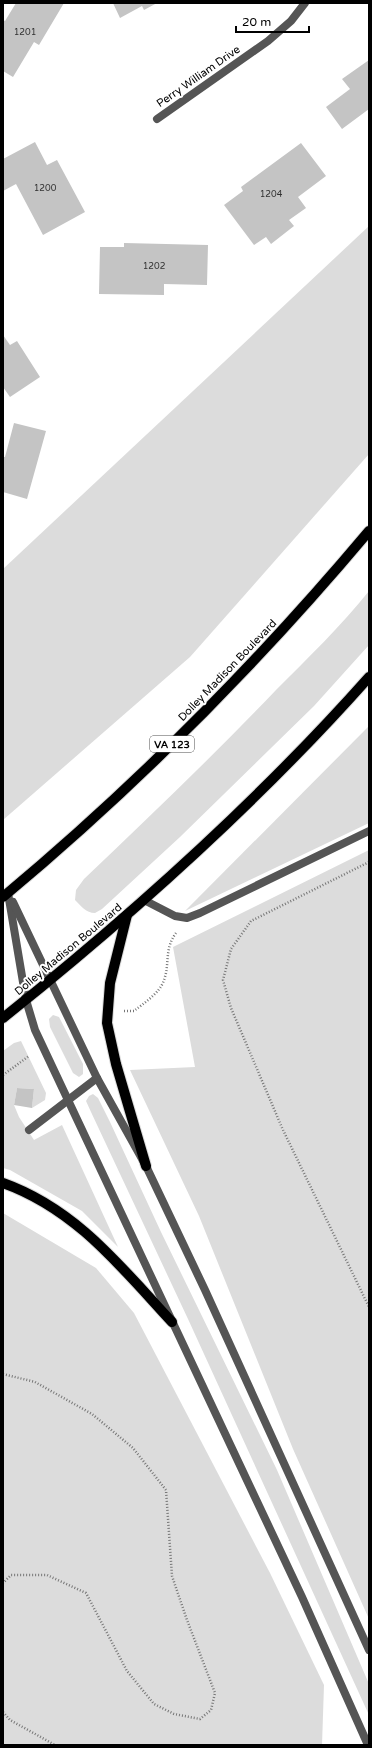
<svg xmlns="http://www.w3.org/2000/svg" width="372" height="1748" font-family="'Varela Round',sans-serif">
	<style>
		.green { fill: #dcdcdc }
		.building { fill: #c4c4c4 }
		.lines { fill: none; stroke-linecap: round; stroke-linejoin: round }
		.primary-casing { stroke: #dbdbdb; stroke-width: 12 }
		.path { stroke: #777; stroke-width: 2.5; stroke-dasharray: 1 2; stroke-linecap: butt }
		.service { stroke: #555; stroke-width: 8 }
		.minor { stroke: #555; stroke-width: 8 }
		.primary { stroke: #000; stroke-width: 10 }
		.labels { text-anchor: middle; stroke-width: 4; stroke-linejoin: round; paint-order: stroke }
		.number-label { font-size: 9px; fill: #313131 }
		.shield { fill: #fff; stroke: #4c4c4c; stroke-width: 1 }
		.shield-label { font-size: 10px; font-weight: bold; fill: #000 }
		.street-label { font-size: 11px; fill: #000; stroke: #fff }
	</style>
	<rect width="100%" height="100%" fill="#fff"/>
	<g class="green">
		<polygon points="369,226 369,454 190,657 3,820 3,569"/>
		<path d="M 369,591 L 369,645 L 314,706 L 180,837 L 102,909 L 95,913 C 86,913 81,906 75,900 L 76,890 L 84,879 C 149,817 214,755 276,690 C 308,658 341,626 369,591 Z"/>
		<polygon points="369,726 369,823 185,911"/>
		<polygon points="369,850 369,1619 293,1449 199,1216 130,1070 195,1067 173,947"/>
		<polygon points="53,1015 59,1017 83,1064 83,1074 79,1077 73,1073 50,1027 49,1019"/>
		<polygon points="21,1041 46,1093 45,1100 32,1108 34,1089 17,1088 14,1105 19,1117 34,1140 62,1125 118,1247 82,1211 10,1170 3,1168 3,1051 14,1043"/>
		<polygon points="93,1094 98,1098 110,1122 161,1232 277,1470 369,1684 369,1715 188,1319 91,1112 86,1101 89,1096"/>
		<polygon points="3,1213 96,1268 134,1313 270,1573 324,1685 322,1745 3,1745"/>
	</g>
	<g class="building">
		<polygon points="16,3 64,3 39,45 34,42 13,77 3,71 3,20 5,21"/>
		<polygon points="113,3 157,3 144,10 142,6 120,18"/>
		<polygon points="369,60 369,109 342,129 326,107 350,89 342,79"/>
		<polygon points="35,142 47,165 57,160 85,212 43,235 16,184 3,191 3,159"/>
		<polygon points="301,143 326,176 298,197 306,208 289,220 294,226 271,244 266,237 254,245 224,205 243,191 241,187"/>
		<polygon points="124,243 208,245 207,285 164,284 164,295 99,294 100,247 124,247"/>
		<polygon points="3,335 10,345 17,341 40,377 10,397 3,387"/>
		<polygon points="14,423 46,431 27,499 3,492 3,457 5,457"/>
		<polygon points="17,1088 34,1089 32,1108 14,1105"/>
	</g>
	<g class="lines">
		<defs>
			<g id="primary">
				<path d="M 3,897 C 136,786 258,663 369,531"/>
				<polyline points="127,915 110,983 107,1023 116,1064 146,1166"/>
				<path d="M 3,1018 C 133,914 258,802 369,677"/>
				<path d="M 3,1183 C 76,1209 121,1267 172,1322"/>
			</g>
		</defs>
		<use href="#primary" class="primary-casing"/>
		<g class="path">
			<polyline points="369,862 251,921 231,949 223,980 231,1008 283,1130 369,1307"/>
			<path d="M 124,1011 L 134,1011 C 144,1003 160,993 164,980 C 170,964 164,949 176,933"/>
			<polyline points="3,1075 29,1056"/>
			<polyline points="3,1374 35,1382 92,1414 133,1448 166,1490 172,1576 187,1620 215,1693 211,1710 200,1719 174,1714 154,1704 127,1671 86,1593 47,1575 11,1575 3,1583"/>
			<polyline points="3,1712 10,1720 55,1745"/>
		</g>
		<g class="service">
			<polyline points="8,893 26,1000 35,1030 302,1597 368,1745"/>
			<polyline points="13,902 97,1078 146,1166 205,1290 369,1650"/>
			<polyline points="29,1130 97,1078"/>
		</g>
		<g class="minor">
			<polyline points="157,119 268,41 291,21 305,3"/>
			<polyline points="144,900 175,916 187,918 200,913 369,831"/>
		</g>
		<use href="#primary" class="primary"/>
	</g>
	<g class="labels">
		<g class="number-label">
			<text x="25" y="35">1201</text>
			<text x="45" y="191">1200</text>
			<text x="271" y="197">1204</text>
			<text x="154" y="269">1202</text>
		</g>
		<rect class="shield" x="150" y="736" width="44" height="16" rx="3"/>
		<g class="shield-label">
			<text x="172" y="748">VA 123</text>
		</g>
		<g class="street-label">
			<text transform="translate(198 76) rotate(-35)" y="4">Perry William Drive</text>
			<text transform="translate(227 670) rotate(-46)" y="4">Dolley Madison Boulevard</text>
			<text transform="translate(68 949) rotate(-40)" y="4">Dolley Madison Boulevard</text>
		</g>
	</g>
	<rect width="372" height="1748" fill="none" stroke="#000000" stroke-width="8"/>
	<path d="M236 26v6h73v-6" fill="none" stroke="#000000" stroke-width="2"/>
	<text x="242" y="26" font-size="12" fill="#000000" stroke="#ffffff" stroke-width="3" paint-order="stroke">20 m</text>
</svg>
